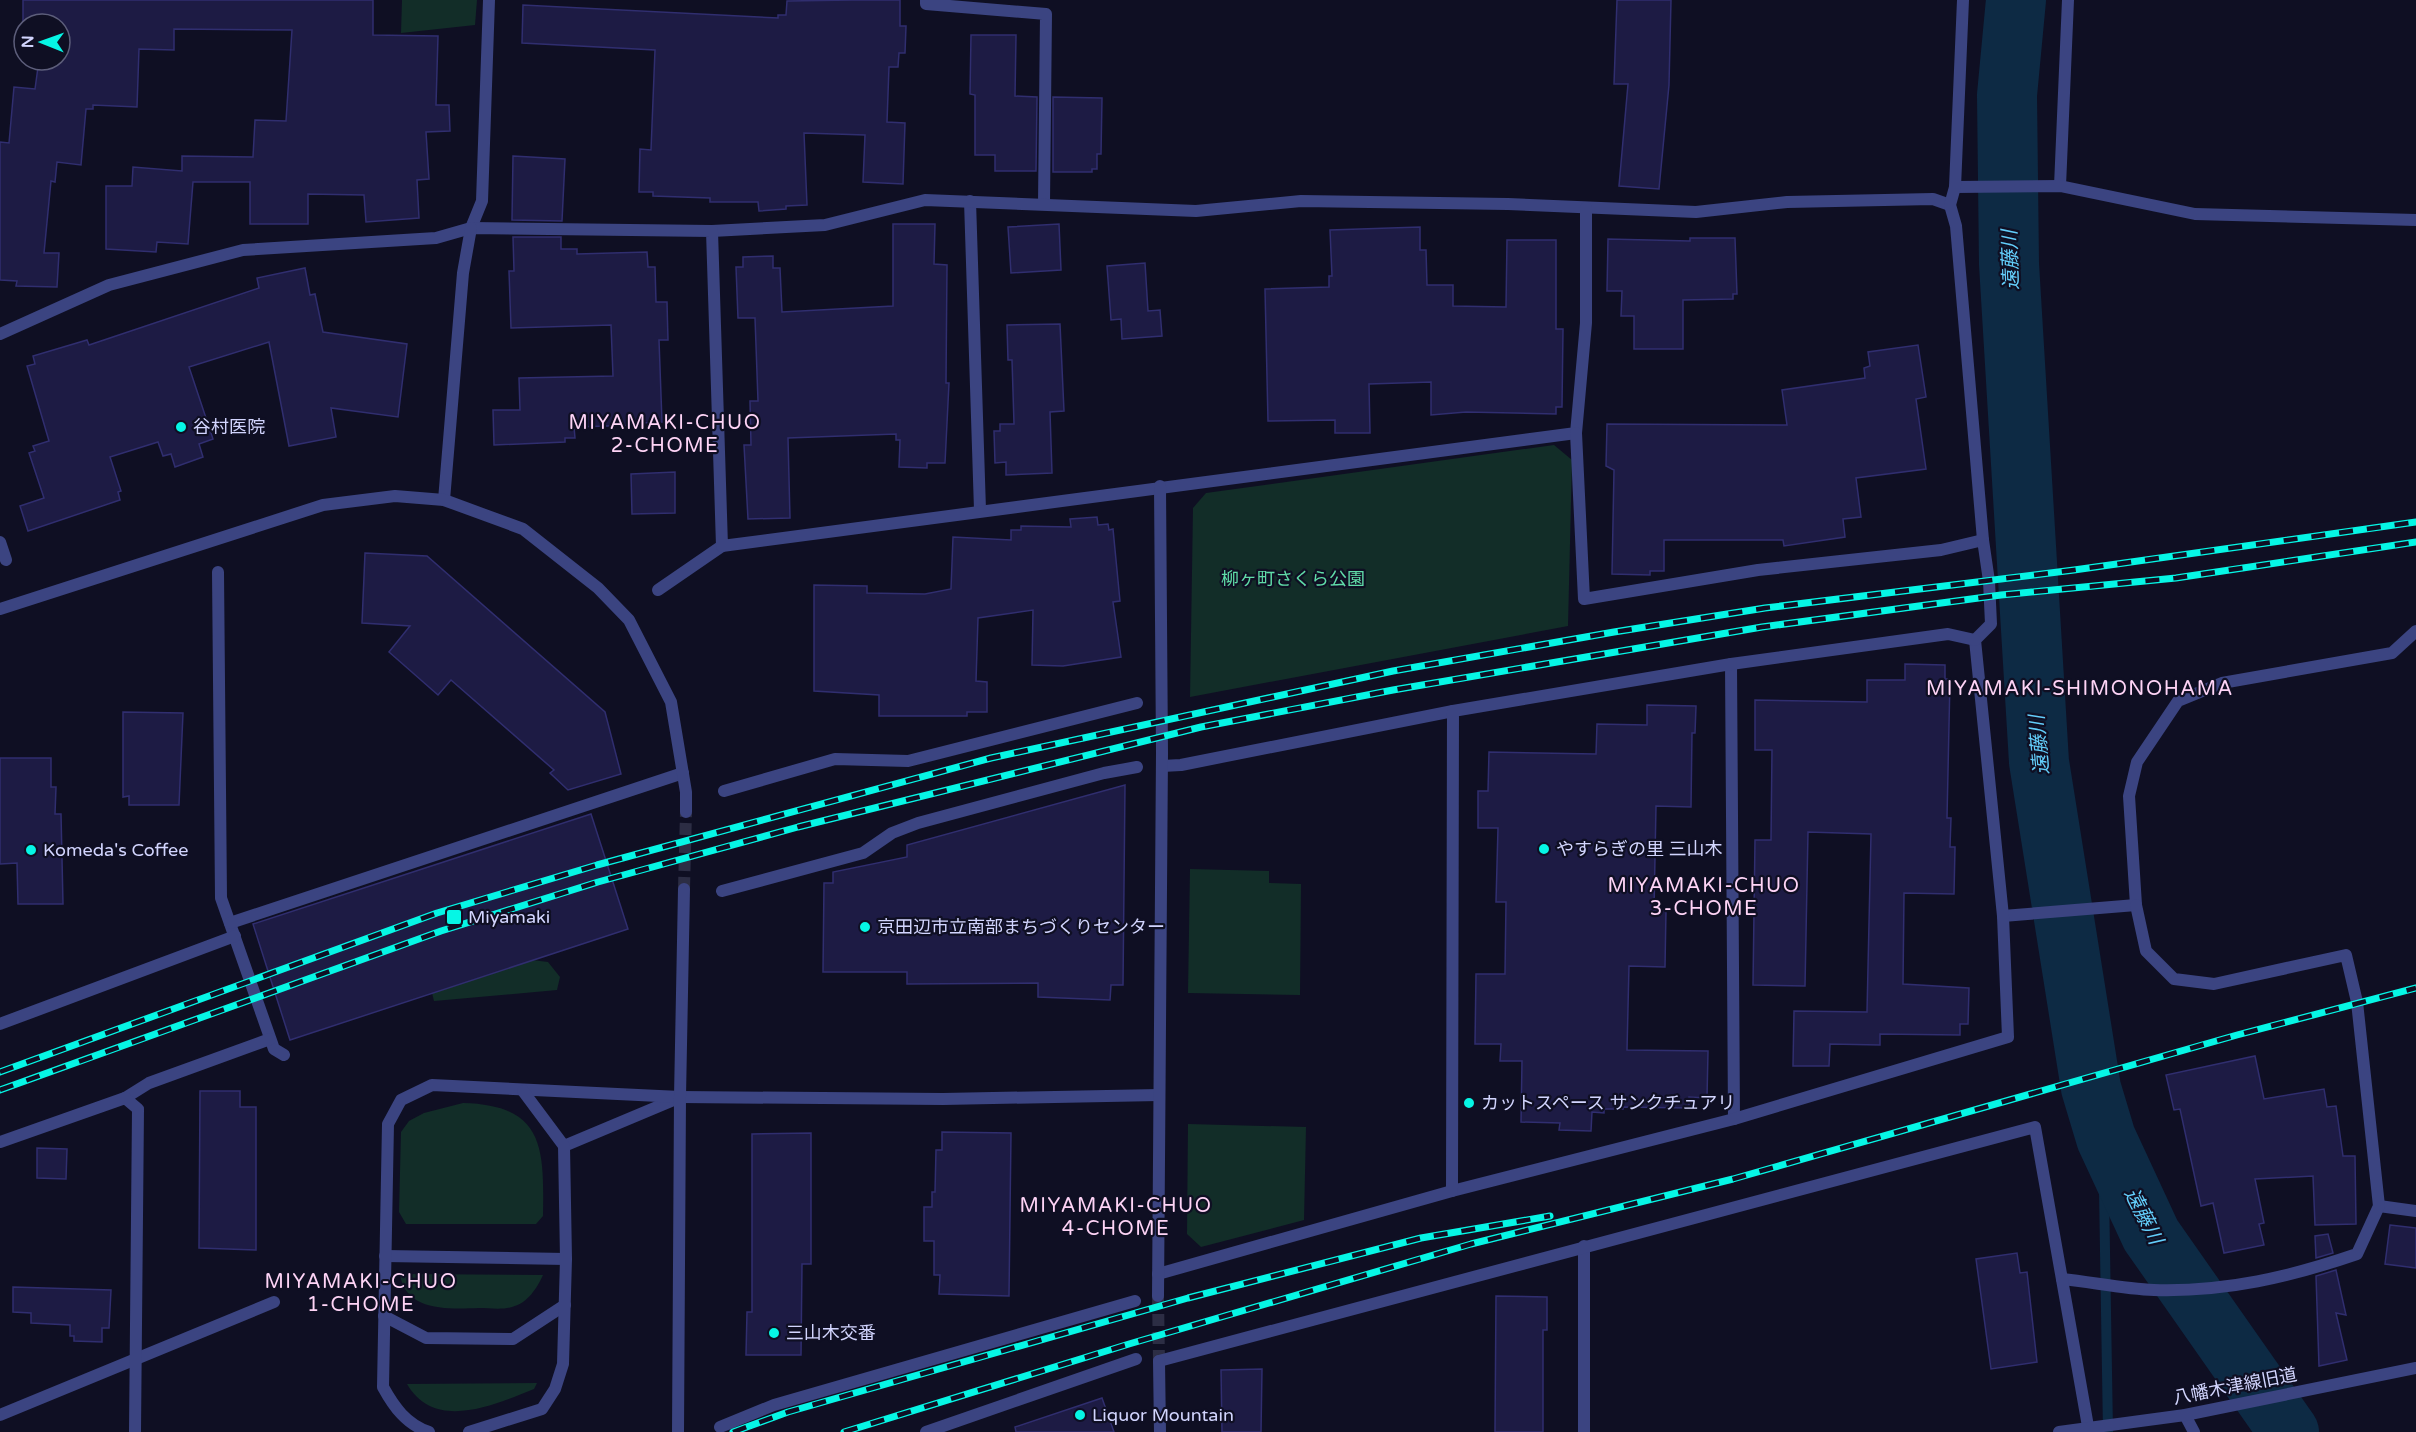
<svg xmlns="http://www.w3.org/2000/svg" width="2416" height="1432" font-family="'Varela Round','Noto Sans JP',sans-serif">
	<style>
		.green { fill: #122d28 }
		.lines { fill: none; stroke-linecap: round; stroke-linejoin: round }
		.stream { stroke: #0d2a44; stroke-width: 10 }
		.river { stroke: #0d2a44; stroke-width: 60 }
		.building { fill: #1d1b44; stroke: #302e6f; stroke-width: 1.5 }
		.tertiary-tunnel { stroke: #2c2d44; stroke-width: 12; stroke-dasharray: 12 6; stroke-linecap: butt }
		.pedestrian { stroke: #3b4481; stroke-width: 12 }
		.minor { stroke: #3b4481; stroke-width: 12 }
		.tertiary { stroke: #3b4481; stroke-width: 12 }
		.rail-casing { stroke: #06f6e5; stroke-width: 7 }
		.rail { stroke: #0f0f23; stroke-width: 4.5; stroke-dasharray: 14; stroke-linecap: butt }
		.poi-dot { fill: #06f6e5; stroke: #0f0f23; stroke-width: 2 }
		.labels { text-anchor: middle; stroke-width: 4.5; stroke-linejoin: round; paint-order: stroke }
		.poi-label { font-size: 18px; fill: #d2d5fe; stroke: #0f0f23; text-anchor: start }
		.park-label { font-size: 18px; fill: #60dca8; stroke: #0f0f23 }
		.street-label { font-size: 18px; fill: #d2d5fe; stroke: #0f0f23 }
		.water-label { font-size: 20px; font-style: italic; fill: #63cefb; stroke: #0f0f23 }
		.neighbourhood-label { font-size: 20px; letter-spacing: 1.5px; fill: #fed4f6; stroke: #0f0f23 }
	</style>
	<rect width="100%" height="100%" fill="#0f0f23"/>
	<g class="green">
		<polygon points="402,0 477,0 475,25 401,33"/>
		<polygon points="1554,445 1572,460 1568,626 1190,697 1193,508 1206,493"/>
		<polygon points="1190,869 1269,871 1269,883 1301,884 1300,995 1188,993"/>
		<polygon points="532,960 548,962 560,977 557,990 434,1001 432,993"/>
		<path d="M 463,1103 C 545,1105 544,1149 543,1216 L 536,1224 L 406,1224 L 399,1212 L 401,1132 L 409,1121 L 424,1113 Z"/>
		<polygon points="1188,1124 1306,1127 1304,1220 1201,1247 1187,1234"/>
		<path d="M 400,1274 L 543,1275 C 537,1288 528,1303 512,1307 C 502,1310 489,1308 479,1308 C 449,1309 405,1312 400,1274 Z"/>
		<path d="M 537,1383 L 534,1389 C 494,1405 435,1432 407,1384 Z"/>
	</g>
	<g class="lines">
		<polyline class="stream" points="2103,1129 2108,1432"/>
		<polyline class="river" points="2016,0 2007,95 2009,264 2039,762 2091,1088 2106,1138 2151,1235 2289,1432"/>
	</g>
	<g class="building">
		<polygon points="23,0 373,0 373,35 438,36 436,105 449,105 450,131 426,132 429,179 417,180 419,218 366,222 364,195 308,194 308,224 250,224 250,182 193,182 188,244 157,242 156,252 106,249 106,186 132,186 133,167 182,171 182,156 253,157 255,120 286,121 292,30 174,29 174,50 139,49 137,107 93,105 93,109 86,109 81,165 57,162 55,182 51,181 44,253 59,253 57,287 16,286 17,281 0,280 0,142 9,143 14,87 35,89 39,60 60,60 60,24 24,24 23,30"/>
		<polygon points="853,0 900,0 900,26 906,26 905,53 899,53 898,67 889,67 887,122 905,123 903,184 863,182 865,135 804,133 807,205 786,206 786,209 759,211 758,202 710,202 710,198 653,196 653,192 639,192 640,149 651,150 655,50 522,43 523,5 778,18 778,15 786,15 787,1"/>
		<polygon points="1617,0 1671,0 1669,85 1659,189 1619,186 1628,84 1614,84"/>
		<polygon points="971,35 1016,35 1015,96 1037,97 1036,171 995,171 995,155 975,155 975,95 970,94"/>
		<polygon points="1053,97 1102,98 1101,154 1097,154 1097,169 1092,169 1092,172 1053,172"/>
		<polygon points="513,156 565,159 562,221 512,220"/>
		<polygon points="893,224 935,224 934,264 947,265 946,383 949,383 945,463 927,463 927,468 899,467 900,440 896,440 896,434 788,438 790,518 748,519 744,445 751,445 750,401 758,401 755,318 738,318 736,267 743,267 743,257 773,256 773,268 780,268 782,312 893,306"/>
		<polygon points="1059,224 1061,270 1011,273 1008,227"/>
		<polygon points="1420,227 1420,250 1426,250 1427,285 1453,285 1453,306 1506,307 1507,240 1556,240 1556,329 1563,329 1562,407 1556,407 1556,414 1466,412 1431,415 1431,382 1369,384 1370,433 1335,433 1335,420 1268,421 1265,289 1329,287 1329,276 1332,276 1330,230"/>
		<polygon points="513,237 561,237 561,249 577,249 577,254 647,252 648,267 655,267 656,302 667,302 668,340 659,340 662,422 642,423 642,425 574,427 575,438 565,438 565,442 494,445 493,410 520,410 519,378 613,376 611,325 511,328 509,271 514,271"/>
		<polygon points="1690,238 1735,238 1737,294 1733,294 1733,299 1683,300 1683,349 1634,349 1634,316 1621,316 1622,291 1607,291 1608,239 1690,241"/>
		<polygon points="1145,263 1148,311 1160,310 1162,336 1122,339 1121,319 1111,320 1107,266"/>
		<polygon points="305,268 310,295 315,294 323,332 407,344 398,417 331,408 336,437 289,446 269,342 189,367 213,439 199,444 203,457 175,467 171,454 163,456 158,442 110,457 121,491 118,492 120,500 28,531 20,506 44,498 29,453 35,451 33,446 49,441 27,366 35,364 33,356 87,340 89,345 259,288 257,278"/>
		<polygon points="1060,324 1064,411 1050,412 1052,473 1006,475 1006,462 995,463 994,431 1000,431 1000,424 1014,424 1012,360 1008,360 1007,325"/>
		<polygon points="1918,345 1926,397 1916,399 1926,469 1856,478 1861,517 1843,519 1845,537 1784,546 1783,540 1664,540 1664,571 1650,571 1650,575 1612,574 1614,470 1606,466 1607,424 1787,425 1782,390 1865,378 1864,368 1870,366 1868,352"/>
		<polygon points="675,472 675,513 632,514 631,474"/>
		<polygon points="1097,517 1098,525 1108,524 1109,530 1113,529 1120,601 1113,602 1121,657 1063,666 1032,665 1033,610 978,618 976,681 987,682 987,712 967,712 967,716 879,716 879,695 814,691 814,585 867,586 867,593 925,594 951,589 953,537 1011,540 1011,530 1021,530 1021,526 1071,527 1070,519"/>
		<polygon points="365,553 427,556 605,712 621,774 568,790 550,773 554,770 451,680 438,695 389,652 410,626 362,623"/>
		<polygon points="1905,664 1945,665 1945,679 1950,679 1947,818 1951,818 1950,847 1955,847 1954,894 1904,893 1903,984 1969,988 1968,1024 1960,1024 1960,1035 1880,1034 1880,1045 1830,1044 1829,1066 1793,1066 1794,1011 1867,1012 1871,834 1808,832 1805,986 1753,985 1755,840 1771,840 1772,750 1755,750 1755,700 1867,702 1867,680 1905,680"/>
		<polygon points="1647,705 1696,706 1695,733 1692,733 1691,807 1656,806 1654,910 1666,910 1665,967 1629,966 1627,1050 1708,1051 1707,1098 1689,1097 1689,1108 1623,1107 1623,1109 1604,1109 1604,1113 1592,1112 1591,1131 1559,1130 1560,1123 1521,1122 1522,1061 1500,1061 1501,1044 1475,1044 1476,974 1505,974 1506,902 1496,902 1498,828 1478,828 1478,791 1488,791 1489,752 1596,754 1597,724 1647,725"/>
		<polygon points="123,712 183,713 179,805 129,805 129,796 123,797"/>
		<polygon points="0,758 51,758 51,787 56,787 55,814 61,814 63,904 18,904 17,863 0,864"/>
		<polygon points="1125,785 1123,985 1111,985 1110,1000 1038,997 1038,983 907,984 907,972 823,972 824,883 833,883 833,872 907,857 907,845"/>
		<polygon points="591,814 628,929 290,1040 253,924"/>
		<polygon points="2255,1056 2264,1099 2324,1089 2327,1107 2336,1106 2343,1156 2355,1156 2356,1224 2315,1225 2313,1176 2255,1179 2264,1223 2259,1224 2264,1245 2224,1253 2213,1203 2201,1206 2180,1109 2174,1110 2166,1075"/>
		<polygon points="200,1091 240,1091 240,1107 256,1107 256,1250 199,1248"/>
		<polygon points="942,1132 1011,1133 1009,1296 939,1294 940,1275 934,1275 934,1241 924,1241 924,1207 932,1207 932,1192 935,1192 936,1150 942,1150"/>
		<polygon points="811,1133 811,1264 802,1264 801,1355 746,1355 747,1312 752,1312 752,1134"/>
		<polygon points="37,1148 67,1149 66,1179 37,1178"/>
		<polygon points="2390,1225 2416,1228 2416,1268 2385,1264"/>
		<polygon points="2328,1234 2333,1253 2316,1258 2315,1236"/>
		<polygon points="2017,1253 2020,1273 2027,1272 2037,1362 1991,1369 1976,1259"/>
		<polygon points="2336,1270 2346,1315 2336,1313 2347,1360 2319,1366 2316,1276"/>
		<polygon points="13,1287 111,1290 109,1328 102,1328 102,1342 74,1341 74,1336 70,1336 70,1325 31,1323 31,1313 13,1312"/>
		<polygon points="1496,1296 1547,1297 1547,1330 1543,1330 1543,1432 1495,1432"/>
		<polygon points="1262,1369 1261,1432 1222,1432 1221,1370"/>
		<polygon points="1102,1398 1114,1432 1016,1432 1015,1427"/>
	</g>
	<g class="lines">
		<g class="tertiary-tunnel">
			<polyline points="684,889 686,812"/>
			<polyline points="1158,1296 1159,1361"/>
		</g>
		<g class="pedestrian">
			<polyline points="0,542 6,560"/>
			<polyline points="218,572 221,898 274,1049 284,1055"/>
			<polyline points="658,590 722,546"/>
			<polyline points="724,791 835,759 908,761 1137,703"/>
			<polyline points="722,891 863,853 892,833 918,823 1104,773 1137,767"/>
			<polyline points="230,923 683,773"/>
			<polyline points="0,1024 235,936"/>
			<polyline points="125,1098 149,1083 270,1039"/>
			<polyline points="0,1415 274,1302"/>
			<polyline points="720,1427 774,1405 1135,1301"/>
			<polyline points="926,1432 1136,1359"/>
		</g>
		<g class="minor">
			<polyline points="926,0 926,4 1046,14 1044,203"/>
			<polyline points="2060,186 2068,0"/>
			<polyline points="1955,187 2060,186 2195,214 2416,220"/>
			<polyline points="970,201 980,510"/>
			<polyline points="471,228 482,201 489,0"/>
			<polyline points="712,231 825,225 925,200 1196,211 1301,201 1508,204 1696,212 1787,202 1933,199 1950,205"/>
			<polyline points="0,334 109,285 243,250 436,238 471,228 712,231 722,546 1576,433 1586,323 1586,208"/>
			<polyline points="1576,433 1584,599 1758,570 1941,550 1983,540"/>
			<polyline points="1731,664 1734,1119"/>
			<polyline points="1162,766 1181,765 1453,711"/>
			<polyline points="2003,916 2136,905 2129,796 2137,762 2178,701 2222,683 2392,653 2416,631"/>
			<polyline points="0,1142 125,1098 138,1109 135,1432"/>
			<polyline points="564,1146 676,1099"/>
			<polyline points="1452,1191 1734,1119 2008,1037 2003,916 1975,640 1991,624 1989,581 1983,540 1956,226 1950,205 1955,187 1963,0"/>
			<polyline points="2379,1206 2416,1211"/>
			<polyline points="1584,1246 1584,1432"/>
			<polyline points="385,1256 566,1259"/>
			<polyline points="1158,1274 1452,1191 1453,711 1731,664 1948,634 1975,640"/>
			<path d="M 2062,1279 C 2092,1282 2124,1289 2154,1290 C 2226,1292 2290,1277 2357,1254 L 2379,1206 L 2357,1002 L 2346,955 L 2214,984 L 2174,979 L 2146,951 L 2136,905"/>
			<polyline points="384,1316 426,1338 513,1339 565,1305"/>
			<polyline points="1159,1361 2035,1127 2089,1432"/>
			<path d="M 429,1432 C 406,1424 394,1407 383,1387 L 388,1124 L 401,1100 L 432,1085 L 680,1097"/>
			<polyline points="469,1432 542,1409 555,1389 563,1364 566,1259 564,1146 523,1091"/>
		</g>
		<g class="tertiary">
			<polyline points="444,500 463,273 471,228"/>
			<polyline points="0,609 323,505 395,496 444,500 523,529 598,588 629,620 671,702 686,792 686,812"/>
			<polyline points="680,1097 943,1099 1159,1095"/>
			<polyline points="1158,1296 1162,753 1160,486"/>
			<polyline points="1159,1361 1160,1432"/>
			<polyline points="2185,1415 2194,1432"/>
			<polyline points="678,1432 680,1097 684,889"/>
			<polyline points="2059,1432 2185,1415 2416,1368"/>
		</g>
		<defs>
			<g id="rail">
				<polyline points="0,1072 437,913 597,865 991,758 1393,671 1614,632 1765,608 2074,570 2416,522"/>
				<polyline points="0,1090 441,931 598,882 798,827 1201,727 1393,690 1762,627 2001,595 2176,578 2416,542"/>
				<polyline points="733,1432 788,1412 1188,1298 1421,1238 1550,1216"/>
				<polyline points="844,1432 1129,1344 1471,1244 1733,1179 2237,1035 2416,988"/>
			</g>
		</defs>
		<use href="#rail" class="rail-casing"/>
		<use href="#rail" class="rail"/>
	</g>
	<g class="poi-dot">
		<circle cx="181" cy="427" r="6"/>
		<circle cx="1544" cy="849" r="6"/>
		<circle cx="31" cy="850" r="6"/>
		<rect x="446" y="909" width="16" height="16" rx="3"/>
		<circle cx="865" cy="927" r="6"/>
		<circle cx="1469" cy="1103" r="6"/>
		<circle cx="774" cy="1333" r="6"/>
		<circle cx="1080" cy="1415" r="6"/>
	</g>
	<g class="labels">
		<g class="poi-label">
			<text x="193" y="433">谷村医院</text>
			<text x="1556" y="855">やすらぎの里 三山木</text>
			<text x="43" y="856">Komeda's Coffee</text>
			<text x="468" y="923">Miyamaki</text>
			<text x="877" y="933">京田辺市立南部まちづくりセンター</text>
			<text x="1481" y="1109">カットスペース サンクチュアリ</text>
			<text x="786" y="1339">三山木交番</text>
			<text x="1092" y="1421">Liquor Mountain</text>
		</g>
		<g class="park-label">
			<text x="1293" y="585">柳ヶ町さくら公園</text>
		</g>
		<g class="street-label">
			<text transform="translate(2235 1386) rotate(-11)" y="6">八幡木津線旧道</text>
		</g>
		<g class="water-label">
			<text transform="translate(2010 260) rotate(-92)" y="7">遠藤川</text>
			<text transform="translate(2039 745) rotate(-95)" y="7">遠藤川</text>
			<text transform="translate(2144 1216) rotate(63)" y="7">遠藤川</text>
		</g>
		<g class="neighbourhood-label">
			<text x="665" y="429">MIYAMAKI-CHUO<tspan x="665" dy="23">2-CHOME</tspan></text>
			<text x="2080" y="695">MIYAMAKI-SHIMONOHAMA</text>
			<text x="1704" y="892">MIYAMAKI-CHUO<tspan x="1704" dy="23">3-CHOME</tspan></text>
			<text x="1116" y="1212">MIYAMAKI-CHUO<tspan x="1116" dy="23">4-CHOME</tspan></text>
			<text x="361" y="1288">MIYAMAKI-CHUO<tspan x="361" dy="23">1-CHOME</tspan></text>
		</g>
	</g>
	<g transform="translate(42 42) rotate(271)"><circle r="28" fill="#0f0f23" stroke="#5d5e7b" stroke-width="1.5"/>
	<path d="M0-4.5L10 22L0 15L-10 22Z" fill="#06f6e5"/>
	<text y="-9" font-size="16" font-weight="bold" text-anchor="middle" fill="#d2d5fe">N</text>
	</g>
</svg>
